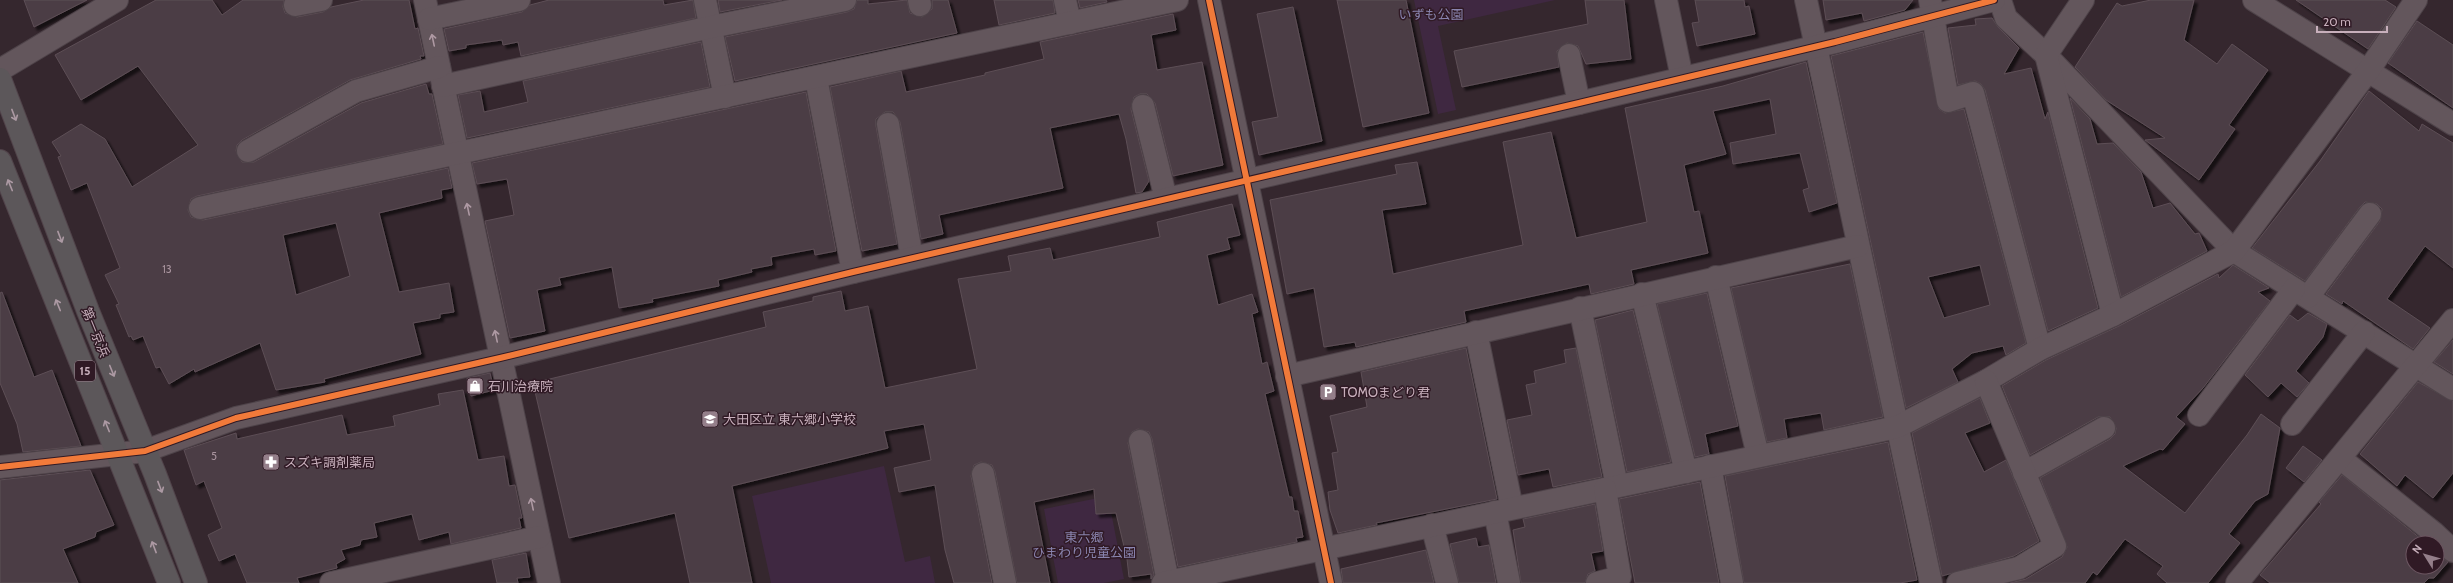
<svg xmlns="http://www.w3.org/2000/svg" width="2453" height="583" font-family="Cabin,'Noto Sans JP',sans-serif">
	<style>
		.green { fill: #3f2841 }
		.building { fill: #4b3e44; stroke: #5d4e56; fill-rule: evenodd; filter: url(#shadow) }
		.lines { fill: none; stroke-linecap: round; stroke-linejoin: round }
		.minor-casing { stroke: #4e4349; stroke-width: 24 }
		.highway-casing { stroke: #51434a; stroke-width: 24 }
		.minor { stroke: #63565c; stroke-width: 22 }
		.highway { stroke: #5c575a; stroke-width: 22 }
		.cycleway-casing { stroke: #301a25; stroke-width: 8 }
		.cycleway { stroke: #f17a3a; stroke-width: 6 }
		.oneway { stroke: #ae99a3 }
		.oneway2 { stroke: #ac99a3 }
		.labels { text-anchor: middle; stroke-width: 3; stroke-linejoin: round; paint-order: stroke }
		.number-label { font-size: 11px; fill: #a8939d }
		.shield { fill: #301a25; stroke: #9a828e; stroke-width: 1 }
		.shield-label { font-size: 12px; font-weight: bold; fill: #c7afbb }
		.park-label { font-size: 13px; fill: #8984ae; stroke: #301a25 }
		.street-label { font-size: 13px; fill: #c7afbb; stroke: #301a25 }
		.poi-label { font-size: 13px; fill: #c7afbb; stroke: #301a25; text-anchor: start }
	</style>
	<defs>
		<filter id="shadow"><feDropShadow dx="3.5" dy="3.5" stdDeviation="1" flood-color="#0009"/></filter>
	</defs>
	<rect width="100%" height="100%" fill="#35272e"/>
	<g class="green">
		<polygon points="1414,0 1555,0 1438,26 1456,110 1438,114"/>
		<polygon points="884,466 905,562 930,556 935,583 771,583 752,496"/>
		<polygon points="1108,496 1124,579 1104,583 1058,583 1044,509"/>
	</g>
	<g class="building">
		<polygon points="24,0 87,0 34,27"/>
		<path d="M 156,0 L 212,0 L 222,15 L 243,0 L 284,0 L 283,7 L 285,13 L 297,17 L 323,12 L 331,7 L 364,0 L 409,0 L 415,29 L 418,28 L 424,56 L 420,56 L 421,59 L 350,80 L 242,140 L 237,145 L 236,151 L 242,162 L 254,162 L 361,103 L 426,84 L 429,94 L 432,94 L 443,144 L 197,196 L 191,199 L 188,210 L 191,217 L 203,220 L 448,168 L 452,188 L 441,190 L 442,198 L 379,213 L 399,292 L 449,283 L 454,312 L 440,314 L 440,318 L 413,323 L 421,354 L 324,379 L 325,382 L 276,390 L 260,343 L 195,372 L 194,369 L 169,384 L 160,367 L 156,368 L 143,336 L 133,340 L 131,336 L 129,337 L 116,305 L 119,304 L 105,275 L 120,268 L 87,183 L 71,190 L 58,157 L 61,156 L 52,142 L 81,124 L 105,139 L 132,187 L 198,145 L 138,66 L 81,100 L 55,55 ZM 336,223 L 350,276 L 296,295 L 283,235 Z"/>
		<polygon points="549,0 663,0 664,5 693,0 696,18 521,56 518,42 503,45 502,40 466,45 466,48 449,51 444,29 522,12 530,5"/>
		<polygon points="718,0 782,0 720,12"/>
		<polygon points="857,0 868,0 868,4 907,0 910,13 922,17 932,9 932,0 948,0 957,33 735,81 725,37 847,12 854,9"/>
		<polygon points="994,0 1053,0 1055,13 999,25"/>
		<polygon points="1078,0 1106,0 1107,2 1080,8"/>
		<polygon points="1337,0 1406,0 1429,113 1363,127"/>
		<polygon points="1585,0 1624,0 1631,59 1586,64 1578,46 1567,43 1557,51 1559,67 1462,87 1454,51 1588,24"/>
		<polygon points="1695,0 1744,0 1745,7 1749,6 1755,34 1697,46 1692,23 1699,22"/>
		<polygon points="1823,0 1913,0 1905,10 1864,21 1862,13 1826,20"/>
		<polygon points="2151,0 2194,0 2184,40 2217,64 2232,44 2268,70 2229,125 2235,129 2199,180 2145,140 2165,138 2106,100 2075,67 2117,3 2122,6"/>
		<polygon points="2296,0 2385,0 2396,7 2368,49"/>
		<polygon points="1293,7 1322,141 1259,155 1252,122 1278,117 1257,14"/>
		<polygon points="1173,14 1176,30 1151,35 1157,70 1202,62 1223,165 1173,176 1155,103 1147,94 1140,94 1134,97 1131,109 1149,181 1142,192 1136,193 1126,139 1119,114 1050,128 1063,188 939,215 943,234 921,239 900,122 893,112 885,112 876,119 876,126 897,244 862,251 830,87 901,71 906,92 985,75 985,73 1044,59 1040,42"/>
		<polygon points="1992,18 1998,27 2019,48 2004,74 2031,68 2045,119 2048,112 2098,308 2048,331 1985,90 1981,84 1975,81 1958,85 1948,28 1976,25 1975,19"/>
		<polygon points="2417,21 2453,45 2453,108 2388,63"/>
		<path d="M 1923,32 L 1939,109 L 1945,113 L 1964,109 L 2026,343 L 2006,355 L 2003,346 L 1972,353 L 1952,369 L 1958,382 L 1906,408 L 1831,56 ZM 1980,265 L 1990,305 L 1944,318 L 1928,277 Z"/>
		<polygon points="701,42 710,87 467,138 458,95 480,91 484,112 528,102 523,81"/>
		<polygon points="1806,62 1837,203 1809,212 1803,190 1809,188 1800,153 1733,164 1730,143 1776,134 1770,99 1713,111 1726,154 1684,165 1694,212 1699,211 1708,253 1631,270 1634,284 1591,294 1589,284 1464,311 1466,322 1356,347 1355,342 1324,347 1314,288 1287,294 1270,200 1397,174 1395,165 1417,162 1426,204 1382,210 1393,274 1523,245 1503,142 1551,132 1576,238 1647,222 1625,108 1723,86"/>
		<polygon points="2369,91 2419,131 2422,124 2453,143 2453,268 2425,246 2387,299 2430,328 2413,349 2343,301 2342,304 2326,294 2380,221 2382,209 2377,204 2365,202 2360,207 2305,281 2252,248 2320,161"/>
		<polygon points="806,92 836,251 815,255 814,249 771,257 772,265 751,269 752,272 718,280 719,286 652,299 653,302 619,308 612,267 559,278 561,285 537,290 545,331 510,338 485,221 514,215 507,179 477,184 472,163"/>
		<polygon points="2070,98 2090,119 2097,144 2113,143 2141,172 2153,208 2170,203 2195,234 2199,233 2207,251 2121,297"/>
		<polygon points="1232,204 1240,235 1227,238 1230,249 1207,255 1218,305 1252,294 1258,312 1252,314 1262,364 1267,362 1274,391 1265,394 1289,497 1292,497 1294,511 1298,511 1303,537 1296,538 1297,542 1178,567 1152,439 1149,432 1138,429 1132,432 1128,443 1154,575 1151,579 1151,574 1129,577 1127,559 1116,513 1096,514 1094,489 1034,502 1050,583 1017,583 995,472 992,465 981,462 974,465 971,476 992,583 954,583 945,550 935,485 899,492 894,468 931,460 924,424 884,431 888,448 732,486 752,583 690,583 675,513 569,538 533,383 766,327 763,312 813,301 813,297 841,291 845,311 868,306 885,388 977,369 958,279 1011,271 1008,256 1050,248 1053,260 1160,237 1157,222"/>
		<polygon points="1850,264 1883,417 1824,430 1821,413 1784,419 1787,438 1767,442 1731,288"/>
		<polygon points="2233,265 2269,288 2258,292 2270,301 2203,388 2176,417 2185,424 2163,450 2160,449 2123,466 2185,513 2247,435 2261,414 2280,428 2268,494 2255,501 2229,534 2240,543 2208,583 2167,583 2157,574 2163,566 2125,539 2097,575 2093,572 2085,583 2010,583 2026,579 2062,557 2067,547 2040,478 2110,439 2115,434 2116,428 2110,417 2098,417 2030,455 2002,386 2046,360 2119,326 2218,274 2219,278"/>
		<polygon points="2,292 34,377 52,370 81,446 23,452 17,424 0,383 0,293"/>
		<polygon points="1707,293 1738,426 1705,434 1709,454 1695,457 1657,304"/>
		<polygon points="1633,310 1671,462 1627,472 1595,320"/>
		<polygon points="2308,313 2327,324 2323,337 2296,371 2309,383 2297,397 2281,383 2268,397 2245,375 2290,315 2298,321"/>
		<polygon points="2453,340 2453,374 2434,362"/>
		<polygon points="1466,348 1497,499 1376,523 1377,525 1338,533 1330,510 1328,492 1338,490 1332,453 1338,452 1330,416 1367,407 1361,372"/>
		<polygon points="1576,348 1602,477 1553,487 1549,469 1518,475 1507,420 1532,415 1526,385 1536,383 1534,371 1566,363 1564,350"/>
		<polygon points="490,373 494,390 471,396 467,378"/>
		<polygon points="2418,382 2453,401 2453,473 2433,498 2405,475 2397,486 2360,454"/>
		<polygon points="463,390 478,460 504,456 509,486 515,485 522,518 519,518 521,528 451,544 449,532 419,540 412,514 374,523 377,537 361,540 360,545 341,550 345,559 336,564 337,568 297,578 299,583 247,583 235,554 219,561 208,535 222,528 204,481 196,485 184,450 236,433 237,439 342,415 347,435 395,426 393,416 440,405 438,394"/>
		<polygon points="1980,398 1990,423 1965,433 1984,472 2006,460 2039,541 2014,556 1942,576 1912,433"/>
		<polygon points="1888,442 1917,580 1900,583 1744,583 1725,476"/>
		<polygon points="2303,446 2322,460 2304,482 2286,468"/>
		<polygon points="90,470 114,525 96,532 95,537 63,549 78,583 0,583 0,480"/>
		<polygon points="2342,475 2426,543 2413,543 2413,567 2437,567 2437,553 2448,562 2434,578 2429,578 2424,583 2270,583 2260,575 2321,504 2319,502"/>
		<polygon points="1700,482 1719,583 1635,583 1619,499"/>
		<polygon points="1595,504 1603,551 1591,553 1595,571 1588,574 1585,583 1521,583 1513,530 1525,527 1523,519"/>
		<polygon points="1476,538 1478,547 1489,545 1496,583 1459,583 1450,544"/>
		<polygon points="1426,550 1434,583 1343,583 1341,569"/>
		<polygon points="526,553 530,577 517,578 518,583 497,583 492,560"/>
	</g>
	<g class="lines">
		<defs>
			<g id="minor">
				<polyline points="425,0 549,583"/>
				<polyline points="705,0 725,97"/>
				<polyline points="919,0 920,5"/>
				<polyline points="1065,0 1070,23"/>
				<polyline points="1209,0 1331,583"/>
				<polyline points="1666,0 1682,78"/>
				<polyline points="1806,0 1931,583"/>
				<polyline points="1930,0 1948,101 1973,93 2040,349"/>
				<polyline points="2000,0 2006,18 2046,55 2234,251 2453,389"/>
				<polyline points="2083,0 2046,55 2113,315"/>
				<polyline points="2254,0 2453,124"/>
				<polyline points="295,5 321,0"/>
				<polyline points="429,19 519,0"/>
				<polyline points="1569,55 1579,103"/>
				<polyline points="0,70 117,0"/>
				<polyline points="816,78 853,272"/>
				<polyline points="443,86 711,27 845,0"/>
				<polyline points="1143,106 1166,199"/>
				<polyline points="888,124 912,258"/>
				<polyline points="248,151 356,91 439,67"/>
				<polyline points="200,208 1177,0"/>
				<polyline points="1716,277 1758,456"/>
				<polyline points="1642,294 1686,472"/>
				<polyline points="2308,297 2370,214"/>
				<polyline points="1580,308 1617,486"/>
				<polyline points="1476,332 1512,508"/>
				<polyline points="1287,376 1858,246"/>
				<polyline points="2199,415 2294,289"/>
				<polyline points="2292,424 2364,332"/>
				<polyline points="1140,441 1168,582"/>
				<polyline points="2341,459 2434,533 2453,551"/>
				<polyline points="1710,466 1732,583"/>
				<polyline points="0,467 145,451 236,418 500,358 853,272 1579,103 1835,42 1994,0"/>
				<polyline points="2024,473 2104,428"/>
				<polyline points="983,474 1005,583"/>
				<polyline points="1495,512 1509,583"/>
				<polyline points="1432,525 1447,583"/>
				<polyline points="331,583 539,537"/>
				<polyline points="1163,583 1897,427 1986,381 2040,349 2113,315 2234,251 2368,71 2416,0"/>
				<polyline points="1597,583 1620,577 1605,489"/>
				<polyline points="1958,583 2019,568 2055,546 1986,381"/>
				<polyline points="2237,583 2453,320"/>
			</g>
			<g id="highway">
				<polyline points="0,79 88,311 155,474 196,583"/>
				<polyline points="0,161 169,583"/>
			</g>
		</defs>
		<use href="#minor" class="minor-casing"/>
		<use href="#highway" class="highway-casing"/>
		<use href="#minor" class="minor"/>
		<use href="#highway" class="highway"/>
		<defs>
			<g id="cycleway">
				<polyline points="1209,0 1331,583"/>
				<polyline points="0,467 145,451 236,418 500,358 853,272 1579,103 1835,42 1994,0"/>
			</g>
		</defs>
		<use href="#cycleway" class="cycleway-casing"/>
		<use href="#cycleway" class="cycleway"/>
	</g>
	<defs><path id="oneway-shaft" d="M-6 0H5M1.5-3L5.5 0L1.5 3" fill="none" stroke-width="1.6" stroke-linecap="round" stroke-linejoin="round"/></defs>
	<g class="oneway">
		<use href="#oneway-shaft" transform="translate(433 40) rotate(-102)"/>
		<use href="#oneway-shaft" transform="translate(468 209) rotate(-102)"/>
		<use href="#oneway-shaft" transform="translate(496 336) rotate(-102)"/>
		<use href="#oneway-shaft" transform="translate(532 504) rotate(-102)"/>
	</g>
	<g class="oneway2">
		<use href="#oneway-shaft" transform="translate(14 115) rotate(69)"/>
		<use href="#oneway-shaft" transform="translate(10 185) rotate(-112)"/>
		<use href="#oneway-shaft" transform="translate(60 237) rotate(69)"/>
		<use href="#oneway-shaft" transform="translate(58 305) rotate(-112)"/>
		<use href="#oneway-shaft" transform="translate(112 371) rotate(68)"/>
		<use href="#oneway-shaft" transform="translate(107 426) rotate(-112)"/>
		<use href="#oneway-shaft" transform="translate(160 487) rotate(69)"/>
		<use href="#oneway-shaft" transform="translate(154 547) rotate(-111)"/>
	</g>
	<defs>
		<symbol id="shop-square" viewBox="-11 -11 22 22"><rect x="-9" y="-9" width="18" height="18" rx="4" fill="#947f8a" stroke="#301a25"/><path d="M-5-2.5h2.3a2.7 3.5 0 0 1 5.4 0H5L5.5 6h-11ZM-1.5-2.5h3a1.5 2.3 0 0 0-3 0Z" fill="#fff"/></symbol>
		<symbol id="parking-square" viewBox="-11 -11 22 22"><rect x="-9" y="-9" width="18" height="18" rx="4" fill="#947f8a" stroke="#301a25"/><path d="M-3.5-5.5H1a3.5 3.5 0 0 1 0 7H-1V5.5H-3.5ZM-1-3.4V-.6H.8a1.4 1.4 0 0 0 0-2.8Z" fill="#fff"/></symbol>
		<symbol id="school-square" viewBox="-11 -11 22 22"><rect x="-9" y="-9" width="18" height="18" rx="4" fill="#947f8a" stroke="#301a25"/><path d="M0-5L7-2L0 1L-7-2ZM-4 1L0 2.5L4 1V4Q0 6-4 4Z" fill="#fff"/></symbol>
		<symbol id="pharmacy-square" viewBox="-11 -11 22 22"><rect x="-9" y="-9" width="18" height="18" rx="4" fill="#947f8a" stroke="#301a25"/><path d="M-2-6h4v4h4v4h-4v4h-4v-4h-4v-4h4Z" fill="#fff"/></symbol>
	</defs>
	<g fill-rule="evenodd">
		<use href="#shop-square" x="465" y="376" width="20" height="20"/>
		<use href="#parking-square" x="1318" y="382" width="20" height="20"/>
		<use href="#school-square" x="700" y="409" width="20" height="20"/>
		<use href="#pharmacy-square" x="261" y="452" width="20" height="20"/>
	</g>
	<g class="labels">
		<g class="number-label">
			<text x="167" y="273">13</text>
			<text x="214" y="460">5</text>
		</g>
		<rect class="shield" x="75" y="361" width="20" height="20" rx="3"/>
		<g class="shield-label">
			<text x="85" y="375">15</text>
		</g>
		<g class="park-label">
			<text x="1431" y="19">いずも公園</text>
			<text x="1084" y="542">東六郷<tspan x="1084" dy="15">ひまわり児童公園</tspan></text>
		</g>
		<g class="street-label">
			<text transform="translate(96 332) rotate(68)" y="5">第一京浜</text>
		</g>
		<g class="poi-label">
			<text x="488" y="391">石川治療院</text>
			<text x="1341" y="397">TOMOまどり君</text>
			<text x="723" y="424">大田区立 東六郷小学校</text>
			<text x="284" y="467">スズキ調剤薬局</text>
		</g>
	</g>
	<g transform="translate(2425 555) rotate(307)"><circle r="19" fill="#301a25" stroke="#6c5661"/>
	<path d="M0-3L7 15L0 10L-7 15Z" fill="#947f8a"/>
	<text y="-6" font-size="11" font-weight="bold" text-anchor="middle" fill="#c7afbb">N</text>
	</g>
	<path d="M2317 26v6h70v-6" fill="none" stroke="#c7afbb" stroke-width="2"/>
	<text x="2323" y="26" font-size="12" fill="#c7afbb" stroke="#301a25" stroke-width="3" paint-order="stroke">20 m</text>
</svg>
